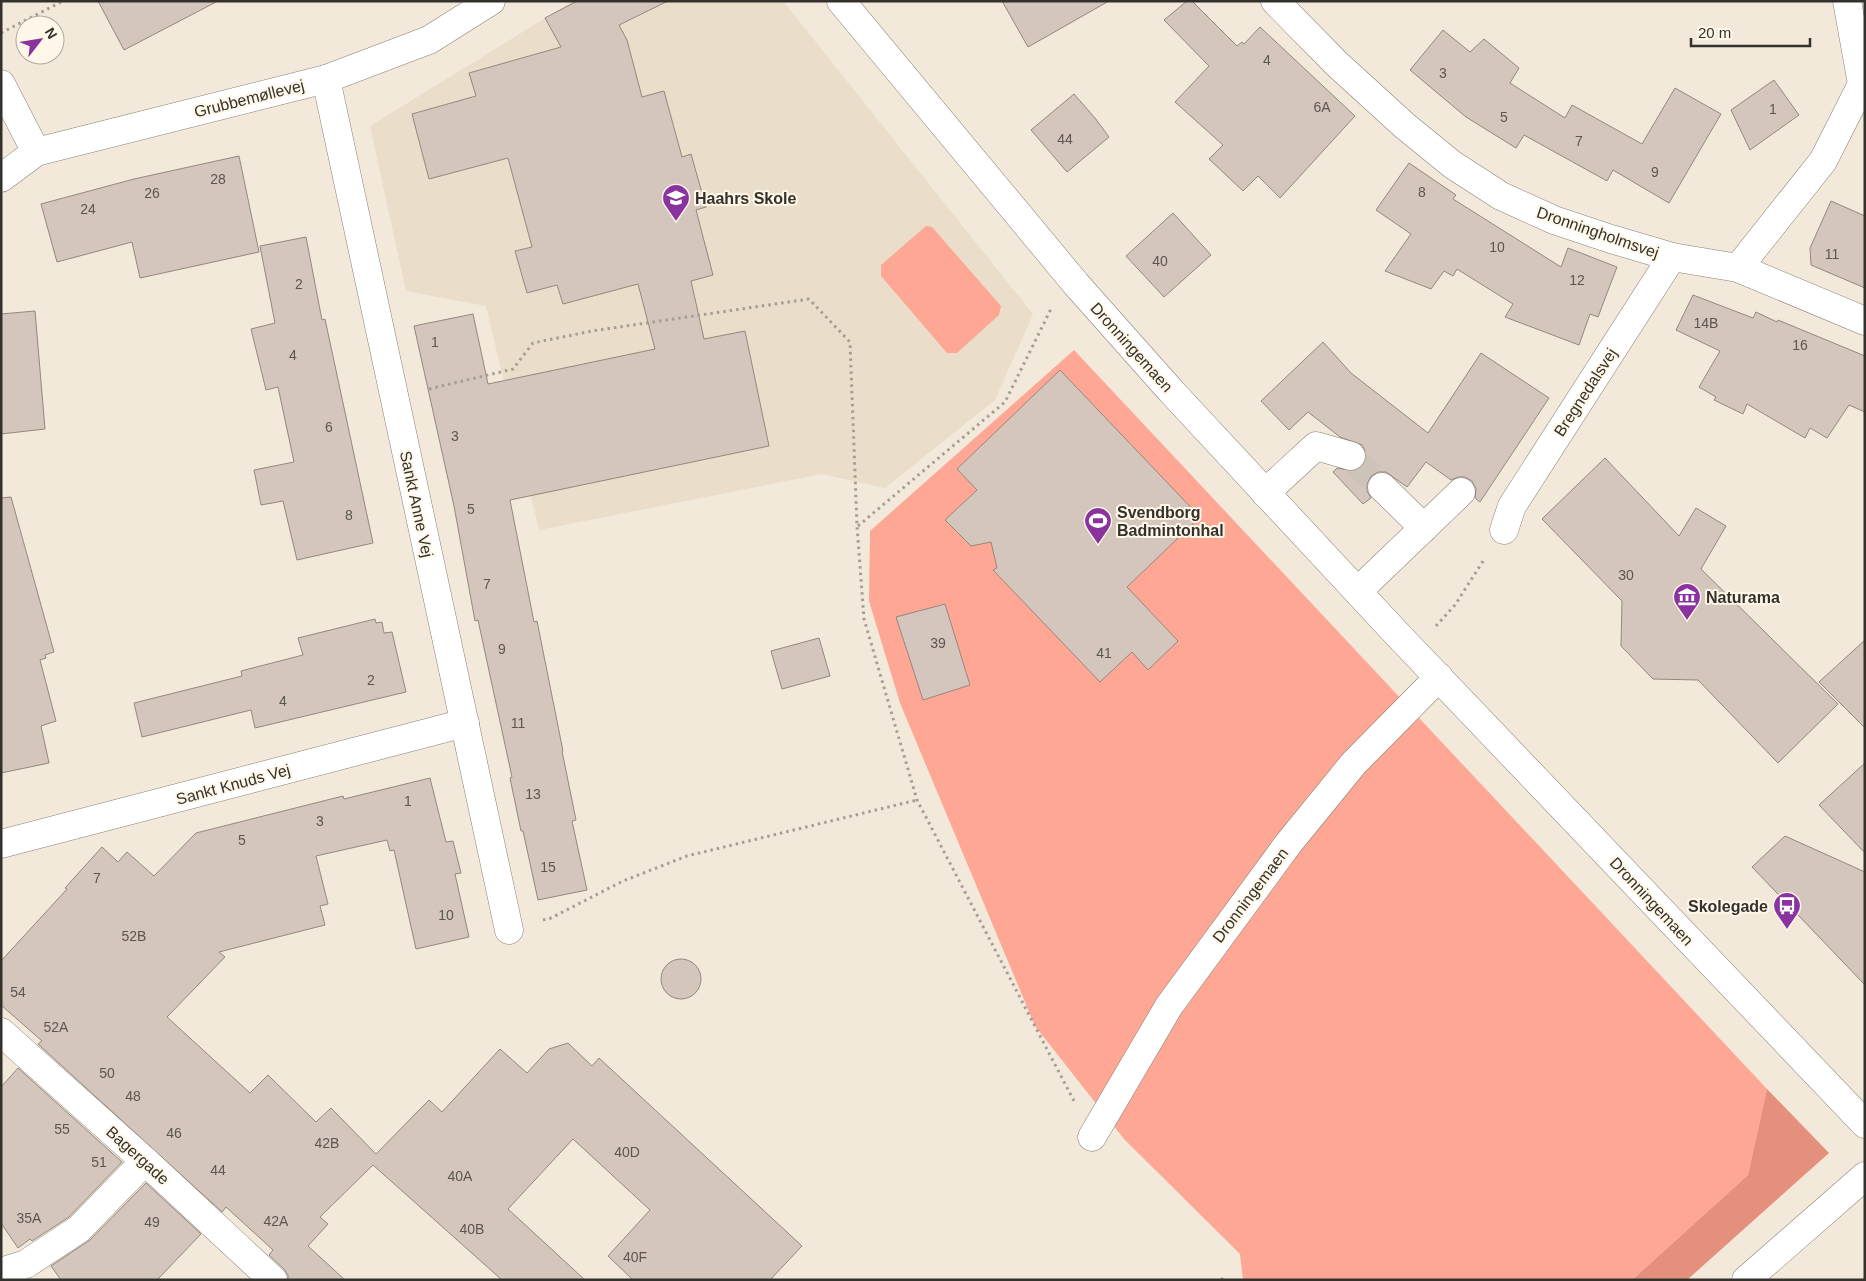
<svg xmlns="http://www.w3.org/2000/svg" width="1866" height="1281" font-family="Arial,sans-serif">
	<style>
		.built { fill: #eadeca }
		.green { fill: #fea795 }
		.forest { fill: #e58f7d }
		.building { fill: #d4c6bd; stroke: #94877e }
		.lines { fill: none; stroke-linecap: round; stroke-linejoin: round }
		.minor-tunnel { stroke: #ccc4b8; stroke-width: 28; stroke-dasharray: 28 14; stroke-linecap: butt }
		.minor-casing { stroke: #888074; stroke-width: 29 }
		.path { stroke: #a59e94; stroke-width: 3; stroke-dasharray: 2.5 4; stroke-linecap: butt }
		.minor { stroke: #fff; stroke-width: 28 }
		.labels { text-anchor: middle; stroke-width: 4; stroke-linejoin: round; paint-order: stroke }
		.number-label { font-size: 14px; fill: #5c5650 }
		.street-label { font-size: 16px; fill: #34312c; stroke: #fff7e8 }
		.poi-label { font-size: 16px; font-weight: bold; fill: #34312c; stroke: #fff7e8; text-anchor: start }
	</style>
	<rect width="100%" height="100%" fill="#f2e9db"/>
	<polygon class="built" points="573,1 783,1 1033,314 995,400 885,488 822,474 539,530 486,306 406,291 370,126"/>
	<g class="green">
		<polygon points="926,226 932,227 1001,306 999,315 957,353 947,353 881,276 881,265"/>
		<polygon points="1074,350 1767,1089 1748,1175 1632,1280 1243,1280 1240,1254 1124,1139 1035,1026 900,703 869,601 870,531"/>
	</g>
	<polygon class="forest" points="1767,1089 1829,1153 1687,1280 1632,1280 1748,1175"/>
	<g class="building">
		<polygon points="98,1 218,1 124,50"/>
		<polygon points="577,1 668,1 619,25 627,40 642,97 664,91 682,157 691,154 706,207 696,210 713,275 691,281 704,339 745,331 769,446 510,500 534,622 537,621 563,751 562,751 576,820 572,821 587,890 538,900 523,831 521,831 510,778 512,777 478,620 475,621 454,506 414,326 473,314 488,384 655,349 638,284 563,304 557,285 527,293 515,251 532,247 508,158 429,179 412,114 476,96 469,73 561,47 545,18"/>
		<polygon points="1002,1 1109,1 1028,47"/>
		<polygon points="1187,1 1192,1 1237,46 1242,42 1244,44 1260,27 1355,116 1280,198 1258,176 1243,191 1209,159 1223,145 1175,102 1209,66 1164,20"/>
		<polygon points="1443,30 1470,52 1484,39 1519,68 1510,83 1565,118 1572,105 1642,144 1675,88 1721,114 1669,203 1613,170 1607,181 1524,135 1516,148 1466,117 1410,70"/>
		<polygon points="1774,80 1799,115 1750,150 1731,110"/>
		<polygon points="1074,94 1095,118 1109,137 1067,172 1031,130"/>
		<polygon points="239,156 259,252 140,278 132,242 57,262 41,204 134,179"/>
		<polygon points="1409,163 1456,195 1453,199 1561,267 1568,248 1617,267 1598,317 1590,314 1579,345 1505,317 1513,304 1457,269 1453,276 1444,271 1431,289 1385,271 1411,234 1376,210"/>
		<polygon points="1831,201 1865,216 1865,288 1811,265 1810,248"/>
		<polygon points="1173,213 1211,255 1164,297 1126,256"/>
		<polygon points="306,237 322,320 325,319 373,543 297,560 283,501 261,505 254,470 294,462 278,387 266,390 251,329 275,323 260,246"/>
		<polygon points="1693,295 1753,318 1756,312 1777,322 1778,320 1865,356 1865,412 1849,405 1827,438 1810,428 1805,438 1747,404 1743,414 1714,400 1716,397 1699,387 1720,351 1676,330"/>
		<polygon points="35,311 45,429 1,434 1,314"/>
		<polygon points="1323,342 1351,373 1428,433 1481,353 1549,398 1480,502 1475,498 1476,489 1472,481 1465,477 1458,477 1451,480 1426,462 1407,487 1386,472 1378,472 1371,476 1367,484 1367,491 1371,498 1363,504 1333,472 1337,468 1354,471 1361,468 1366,460 1366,452 1362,445 1340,437 1308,412 1289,430 1261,401"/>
		<polygon points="1060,370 1200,517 1127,587 1178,641 1148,670 1132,652 1100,682 993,570 997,568 991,542 971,546 945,520 977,490 957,469"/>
		<polygon points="1605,458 1679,536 1696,508 1726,526 1701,569 1838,704 1778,763 1698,680 1653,679 1621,646 1622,601 1542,519"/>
		<polygon points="11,497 54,652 45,655 46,658 40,660 56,721 41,726 49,763 1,773 1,498"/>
		<polygon points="945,604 970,685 923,700 896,617"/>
		<polygon points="375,619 376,623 382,622 384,633 392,632 406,692 255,728 251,710 142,737 134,703 242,676 241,671 303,655 298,638"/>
		<polygon points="819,638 830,676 782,689 771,651"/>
		<polygon points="1865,640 1865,728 1819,682"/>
		<polygon points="1865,763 1865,853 1819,805"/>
		<polygon points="430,778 446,842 453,841 461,873 455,874 469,937 416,949 394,850 390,851 387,840 316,856 328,904 320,906 325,925 219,952 225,957 167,1017 250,1093 268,1075 316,1122 331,1108 376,1154 429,1100 442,1112 500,1049 527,1073 549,1049 568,1043 592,1066 599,1058 802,1246 770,1280 633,1280 608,1256 650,1210 573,1139 508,1209 585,1280 502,1280 373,1165 320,1217 328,1224 308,1246 345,1280 288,1280 288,1275 284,1269 269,1255 273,1250 226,1207 222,1212 38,1044 42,1041 1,1005 1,961 67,889 65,888 102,847 118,862 127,852 154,876 196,833 343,796 344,799"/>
		<polygon points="1785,836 1865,872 1865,985 1752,867"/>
		<circle cx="681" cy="979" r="20"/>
		<polygon points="18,1068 122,1162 69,1217 32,1241 30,1239 18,1248 1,1223 1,1087"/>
		<polygon points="146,1183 201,1234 157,1280 61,1280 51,1266 90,1240"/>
	</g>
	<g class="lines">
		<polyline class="minor-tunnel" points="1351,456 1382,487"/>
		<defs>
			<g id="minor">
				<polyline points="841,1 1076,284 1171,391 1397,634 1865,1124"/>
				<polyline points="1275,1 1337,64 1405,126 1453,165 1501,196 1554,220 1611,239 1672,257 1738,268 1865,321"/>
				<polyline points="326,79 509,930"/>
				<polyline points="1,84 36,152"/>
				<polyline points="1,178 36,152 326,79 429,40 491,1"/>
				<polyline points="1738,268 1823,161 1862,84 1847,1"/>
				<polyline points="1382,487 1424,528"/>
				<polyline points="1265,493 1316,446 1351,456"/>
				<polyline points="1504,530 1512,506 1672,257"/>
				<polyline points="1358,591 1461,492"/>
				<polyline points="1,844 465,723"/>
				<polyline points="1,1032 145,1161 273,1280"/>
				<polyline points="1092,1137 1169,1006 1288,844 1354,763 1439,677"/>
				<polyline points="1,1272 26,1264 79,1229 145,1161"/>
				<polyline points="1746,1280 1865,1176"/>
			</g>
		</defs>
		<use href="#minor" class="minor-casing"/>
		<g class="path">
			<polyline points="1,33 63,1"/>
			<polyline points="429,389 513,369 533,343 592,331 809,299 850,342 857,526 864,619 917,800 1074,1101"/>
			<polyline points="858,526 1005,402 1051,309"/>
			<polyline points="1436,626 1455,605 1485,558"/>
			<polyline points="543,920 551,918 623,881 687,856 917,800"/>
			<polyline points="1221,1278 1223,1280"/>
		</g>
		<use href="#minor" class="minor"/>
	</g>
	<defs>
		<symbol id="school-pin" viewBox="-11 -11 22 30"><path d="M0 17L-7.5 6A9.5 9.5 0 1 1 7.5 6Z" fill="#8a339f" stroke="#fff7e8"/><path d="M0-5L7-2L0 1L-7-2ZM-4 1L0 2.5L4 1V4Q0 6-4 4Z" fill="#fff"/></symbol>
		<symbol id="stadium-pin" viewBox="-11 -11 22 30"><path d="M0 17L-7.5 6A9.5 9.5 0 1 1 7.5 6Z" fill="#8a339f" stroke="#fff7e8"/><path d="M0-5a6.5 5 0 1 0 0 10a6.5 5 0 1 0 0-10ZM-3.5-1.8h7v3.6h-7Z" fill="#fff"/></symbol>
		<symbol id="museum-pin" viewBox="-11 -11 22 30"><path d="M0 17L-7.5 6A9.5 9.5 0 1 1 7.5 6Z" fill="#8a339f" stroke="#fff7e8"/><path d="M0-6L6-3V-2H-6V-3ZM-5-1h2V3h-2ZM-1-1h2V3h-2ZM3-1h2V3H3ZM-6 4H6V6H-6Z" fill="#fff"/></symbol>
		<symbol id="bus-pin" viewBox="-11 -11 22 30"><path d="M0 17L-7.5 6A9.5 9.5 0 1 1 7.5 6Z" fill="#8a339f" stroke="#fff7e8"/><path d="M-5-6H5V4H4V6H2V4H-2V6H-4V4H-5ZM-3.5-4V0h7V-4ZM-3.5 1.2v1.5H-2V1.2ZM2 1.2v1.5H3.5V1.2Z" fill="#fff"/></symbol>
	</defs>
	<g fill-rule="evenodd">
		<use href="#school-pin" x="660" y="182" width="32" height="43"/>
		<use href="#stadium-pin" x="1082" y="505" width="32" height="43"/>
		<use href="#museum-pin" x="1671" y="581" width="32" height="43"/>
		<use href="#bus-pin" x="1771" y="890" width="32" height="43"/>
	</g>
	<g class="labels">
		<g class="number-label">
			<text x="1267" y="65">4</text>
			<text x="1443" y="78">3</text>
			<text x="1322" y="112">6A</text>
			<text x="1773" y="114">1</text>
			<text x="1504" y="122">5</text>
			<text x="1065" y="144">44</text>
			<text x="1579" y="146">7</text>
			<text x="1655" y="177">9</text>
			<text x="218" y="184">28</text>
			<text x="1422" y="197">8</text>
			<text x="152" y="198">26</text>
			<text x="88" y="214">24</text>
			<text x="1497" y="252">10</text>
			<text x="1832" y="259">11</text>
			<text x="1160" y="266">40</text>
			<text x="1577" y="285">12</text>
			<text x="299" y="289">2</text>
			<text x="1706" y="328">14B</text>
			<text x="435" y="347">1</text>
			<text x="1800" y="350">16</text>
			<text x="293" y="360">4</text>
			<text x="329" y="432">6</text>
			<text x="455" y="441">3</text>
			<text x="471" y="514">5</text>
			<text x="349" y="520">8</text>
			<text x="1626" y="580">30</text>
			<text x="487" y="589">7</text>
			<text x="938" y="648">39</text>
			<text x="502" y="654">9</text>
			<text x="1104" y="658">41</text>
			<text x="371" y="685">2</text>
			<text x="283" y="706">4</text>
			<text x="518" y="728">11</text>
			<text x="533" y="799">13</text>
			<text x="408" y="806">1</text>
			<text x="320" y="826">3</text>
			<text x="242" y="845">5</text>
			<text x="548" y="872">15</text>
			<text x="97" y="883">7</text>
			<text x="446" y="920">10</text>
			<text x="134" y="941">52B</text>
			<text x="18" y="997">54</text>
			<text x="56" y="1032">52A</text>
			<text x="107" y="1078">50</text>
			<text x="133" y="1101">48</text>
			<text x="62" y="1134">55</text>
			<text x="174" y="1138">46</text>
			<text x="327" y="1148">42B</text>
			<text x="627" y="1157">40D</text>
			<text x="99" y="1167">51</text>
			<text x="218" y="1175">44</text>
			<text x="460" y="1181">40A</text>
			<text x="29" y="1223">35A</text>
			<text x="276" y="1226">42A</text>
			<text x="152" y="1227">49</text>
			<text x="472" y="1234">40B</text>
			<text x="635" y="1262">40F</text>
		</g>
		<g class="street-label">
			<text transform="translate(249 98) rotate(-14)" y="6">Grubbemøllevej</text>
			<text transform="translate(1598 232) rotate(19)" y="6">Dronningholmsvej</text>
			<text transform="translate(1132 347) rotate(48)" y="6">Dronningemaen</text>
			<text transform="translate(1585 392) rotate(-57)" y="6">Bregnedalsvej</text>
			<text transform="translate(417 504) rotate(78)" y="6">Sankt Anne Vej</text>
			<text transform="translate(233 784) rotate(-15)" y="6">Sankt Knuds Vej</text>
			<text transform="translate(1250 895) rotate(-53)" y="6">Dronningemaen</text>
			<text transform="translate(1652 901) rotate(47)" y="6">Dronningemaen</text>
			<text transform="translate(138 1155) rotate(42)" y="6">Bagergade</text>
		</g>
		<g class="poi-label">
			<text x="695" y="204">Haahrs Skole</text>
			<text x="1117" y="518">Svendborg<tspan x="1117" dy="18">Badmintonhal</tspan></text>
			<text x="1706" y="603">Naturama</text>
			<text x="1768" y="912" text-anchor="end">Skolegade</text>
		</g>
	</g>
	<rect width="1866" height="1281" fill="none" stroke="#34312c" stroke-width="5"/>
	<g transform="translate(40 40) rotate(59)"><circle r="24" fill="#fff7e8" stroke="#aea89d"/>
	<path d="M0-4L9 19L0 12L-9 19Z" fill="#8a339f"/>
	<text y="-8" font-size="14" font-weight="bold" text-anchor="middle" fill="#34312c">N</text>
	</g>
	<path d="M1691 38v8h119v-8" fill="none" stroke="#34312c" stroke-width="2.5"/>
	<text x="1698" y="38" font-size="15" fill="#34312c" stroke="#fff7e8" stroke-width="4" paint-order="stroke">20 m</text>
</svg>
